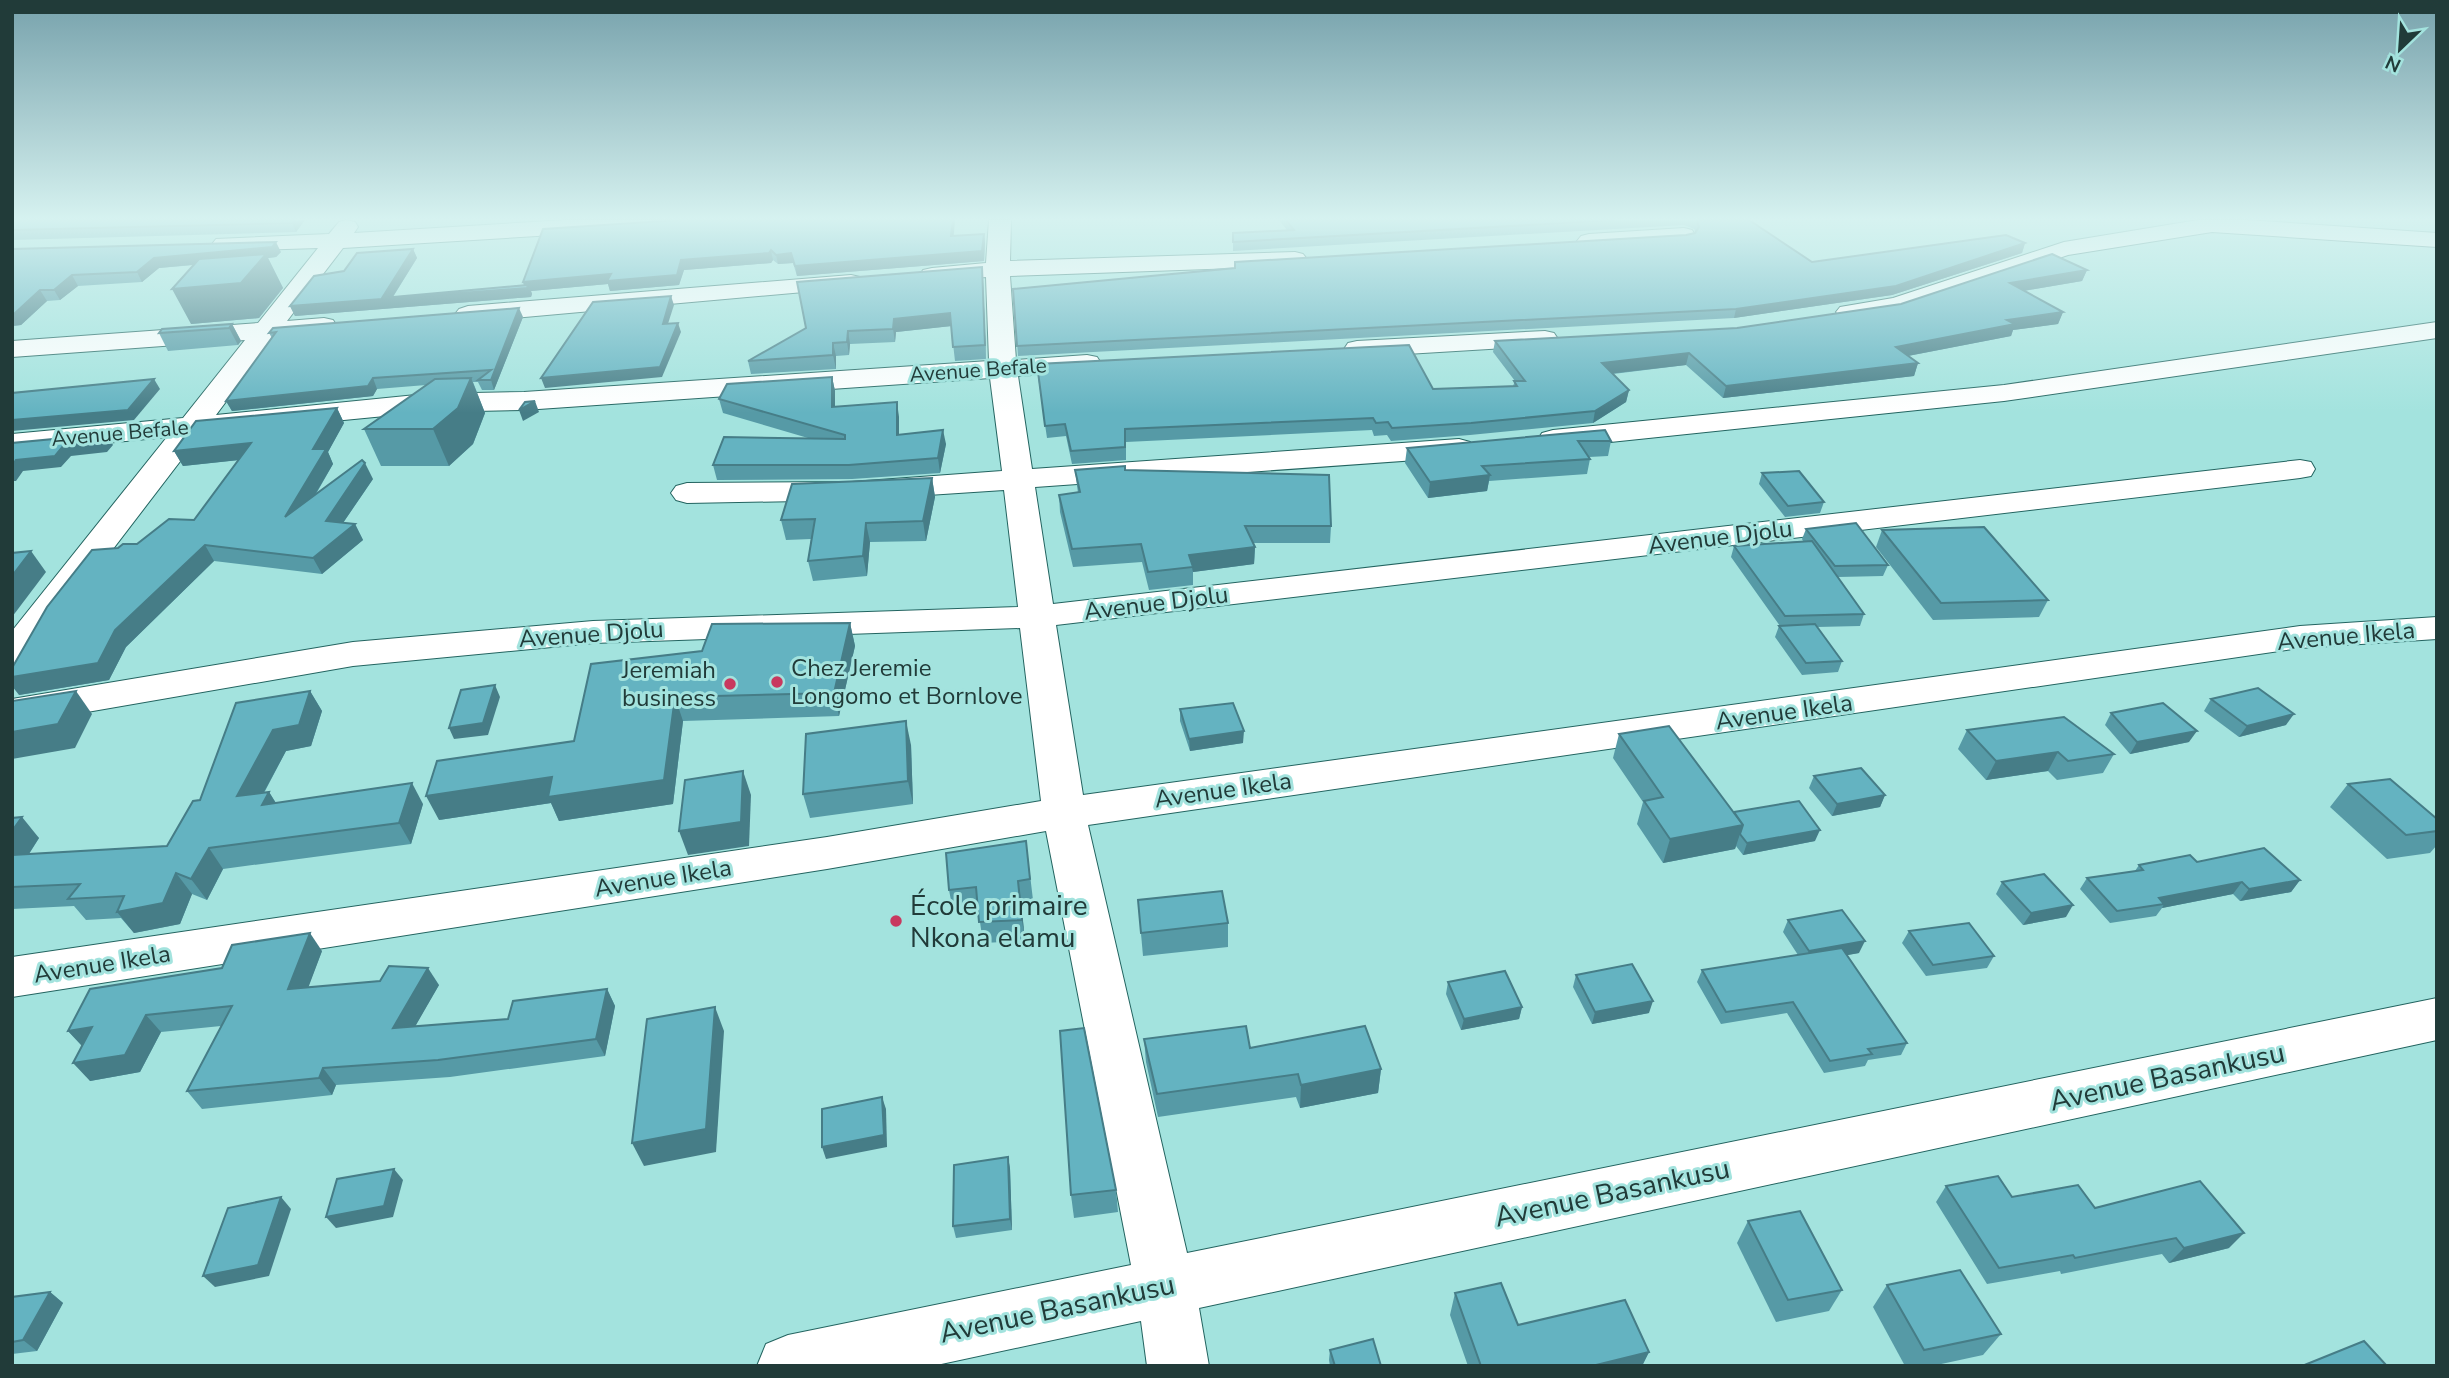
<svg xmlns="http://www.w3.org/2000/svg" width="2449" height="1378" font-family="'Nunito Sans',sans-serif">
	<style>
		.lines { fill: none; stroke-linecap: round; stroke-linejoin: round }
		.minor-casing { stroke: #236460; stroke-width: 2 }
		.minor { fill: #fff; fill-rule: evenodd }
		.wall { fill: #569aa6 }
		.shaded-wall { fill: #467d87 }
		.building { fill: #64b3c1; stroke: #467d87; stroke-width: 2 }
		.poi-dot { fill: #c8395f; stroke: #a3e3de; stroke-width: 2.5 }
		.labels { text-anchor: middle; stroke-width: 6; stroke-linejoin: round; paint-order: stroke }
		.far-street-label { font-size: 21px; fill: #213b39; stroke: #a3e3de }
		.street-label { font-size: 24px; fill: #213b39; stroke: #a3e3de }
		.poi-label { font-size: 24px; fill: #213b39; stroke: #a3e3de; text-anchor: start }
		.near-poi-label { font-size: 28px; fill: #213b39; stroke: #a3e3de; text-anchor: start }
		.near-street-label { font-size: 28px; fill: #213b39; stroke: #a3e3de }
	</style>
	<rect width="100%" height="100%" fill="#a3e3de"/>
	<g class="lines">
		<defs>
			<g id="minor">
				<polygon points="346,220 355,222 358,227 354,233 565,220 696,220 693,225 685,227 343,248 287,321 324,318 333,320 337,326 333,332 274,337 216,415 426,394 524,392 989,361 986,277 932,282 923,280 920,275 923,270 932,268 986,263 989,220 1011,220 1010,261 1295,252 1303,254 1307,259 1303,264 1295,266 1010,276 1016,360 1087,355 1097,357 1101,363 1097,369 1087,371 1018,376 1032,469 1459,439 1470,442 1474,448 1470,454 1459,457 1035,487 1053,604 2300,460 2311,462 2315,469 2311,476 2300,478 1056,625 1083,795 2300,626 2437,617 2437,639 2300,648 1088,825 1187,1253 2437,998 2437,1040 1199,1308 1209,1366 1147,1366 1141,1321 932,1366 757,1366 766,1344 788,1335 1131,1265 1046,831 827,869 12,997 12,957 827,837 1041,801 1020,628 593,643 353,666 12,725 12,699 353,642 593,621 1018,607 1004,490 852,500 687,503 676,500 671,493 676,486 687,483 852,482 1002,471 990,378 524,410 426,412 201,434 25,664 12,668 12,631 167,437 12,452 12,434 183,418 245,340 12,357 12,341 258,323 318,248 224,251 216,249 212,244 216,239 329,234 339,222"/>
				<polygon points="2198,220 2246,220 2437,233 2437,247 2212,232 2068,255 1906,310 1849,320 1840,317 1836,312 1840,307 1893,298 2064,242"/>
				<polygon points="1684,228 1692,230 1695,235 1692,240 1589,248 1581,246 1577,241 1581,236 1589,234"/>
				<polygon points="851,275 860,277 863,282 860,287 468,322 459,319 455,314 459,309 468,306"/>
				<polygon points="2437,322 2437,338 2004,401 1553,448 1542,445 1538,439 1542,433 1553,430 2004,385"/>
				<polygon points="1545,331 1554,333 1558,339 1554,345 1357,357 1348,355 1344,349 1348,343 1357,341"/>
			</g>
		</defs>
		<use href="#minor" class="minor-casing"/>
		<use href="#minor" class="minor"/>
	</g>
	<g class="wall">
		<polygon points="12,220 305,220 296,232 12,240"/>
		<polygon points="1279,220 1749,220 1812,262 2025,243 2022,253 1892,295 1734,318 1018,356 1013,289 1686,235 1696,232 1694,229 1684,225 1233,251 1233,233 1287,230"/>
		<polygon points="543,229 954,236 984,234 985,243 984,261 797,276 793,263 778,264 773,260 771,263 684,270 679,285 610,291 608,284 531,291 532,294 531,297 295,316 290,306 344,271 413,249 417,258 393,297 524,285 523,282"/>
		<polygon points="12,249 281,252 276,257 268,258 283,288 259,318 191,324 194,265 159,268 142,282 78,286 60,300 47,301 21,325 12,326"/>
		<polygon points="2087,270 2082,281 2024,291 2063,312 2058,324 2013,330 2011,336 1908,356 1918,363 1914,376 1723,398 1686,365 1613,374 1629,390 1626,402 1593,423 1470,435 1391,441 1387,435 1374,436 1372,430 1126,442 1126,460 1072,464 1066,436 1047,438 1038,377 1433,389 1513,386 1515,381 1493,352 1495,341 1737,328 1901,304"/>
		<polygon points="983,280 986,359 955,361 951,326 896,332 895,342 850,344 849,355 836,356 836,369 751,374 748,361"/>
		<polygon points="523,317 494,390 482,390 478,382 473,382 485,413 473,444 449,466 381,466 364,429 426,385 377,389 373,396 232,411 226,401 272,338 269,333"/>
		<polygon points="232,324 241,341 238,345 168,351 159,333"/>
		<polygon points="832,377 835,391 835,407 899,417 899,434 946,444 940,473 852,479 717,480 713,465 808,438 723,413 719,399"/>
		<polygon points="337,408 344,423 328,452 333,464 316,494 373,479 343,523 355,524 363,540 322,574 214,561 126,647 109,680 19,695 118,548 137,544 194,520 238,460 183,466 174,451"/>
		<polygon points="1605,430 1611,441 1608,456 1589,457 1590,459 1587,474 1489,481 1487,491 1428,498 1405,463 1407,448"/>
		<polygon points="1075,470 1125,470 1331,526 1330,543 1253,543 1255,547 1254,564 1193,572 1193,585 1149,590 1142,562 1073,567 1060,512 1059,495 1078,493"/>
		<polygon points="1762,473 1824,502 1820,513 1785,517 1759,484"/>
		<polygon points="932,478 935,497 926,541 870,542 867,576 813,581 808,561 811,539 786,540 781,520"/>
		<polygon points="1806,529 1888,565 1883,576 1838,577 1864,614 1860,626 1817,627 1842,661 1838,672 1802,675 1775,637 1779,626 1780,626 1731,557 1734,546 1803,541 1802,539"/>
		<polygon points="1882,530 2048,600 2039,617 1933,620 1876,547"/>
		<polygon points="850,623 855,646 839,716 683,721 673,804 559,821 551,803 439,820 574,741 702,651"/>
		<polygon points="310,691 322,711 311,746 286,751 264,793 269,792 276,803 423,804 411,844 223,869 207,900 192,894 180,924 134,933 121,918 86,920 74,906 12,909 12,818 39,838 29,854 167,846 200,800"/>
		<polygon points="2211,699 2286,725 2239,737 2204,711"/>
		<polygon points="1180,709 1243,743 1190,751 1180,721"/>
		<polygon points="2111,713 2189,742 2130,754 2105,725"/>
		<polygon points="1967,730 2114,754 2103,773 2057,780 2048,771 1986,780 1958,749"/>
		<polygon points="1619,734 1734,812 1815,841 1743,855 1736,846 1735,849 1663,863 1637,824 1643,802 1613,758"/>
		<polygon points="911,745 913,804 810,818 803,794"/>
		<polygon points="1814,776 1885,795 1880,807 1832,816 1809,788"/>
		<polygon points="2348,784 2437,819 2437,845 2430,853 2387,859 2330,807"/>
		<polygon points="1026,841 1033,900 1021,901 1025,941 983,943 978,908 953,911 949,890"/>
		<polygon points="2139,865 2300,880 2291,892 2240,901 2233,894 2162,908 2156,916 2110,923 2080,889 2087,878 2135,871"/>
		<polygon points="2002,882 2066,917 2023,925 1996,894"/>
		<polygon points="1138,900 1228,923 1228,947 1143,956"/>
		<polygon points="1788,920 1859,953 1847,955 1907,1043 1901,1055 1868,1060 1865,1066 1824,1073 1787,1013 1721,1024 1697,982 1702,970 1798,955 1783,932"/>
		<polygon points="1909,931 1994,956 1987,968 1926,976 1902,943"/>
		<polygon points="322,951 308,987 439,985 415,1026 508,1019 607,989 615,1006 605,1056 450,1077 336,1085 332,1095 202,1109 187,1091 221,1026 161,1032 140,1072 90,1081 82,1046 68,1031"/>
		<polygon points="1576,975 1649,1013 1592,1024 1573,987"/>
		<polygon points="1448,982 1522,1007 1519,1019 1461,1030 1446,994"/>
		<polygon points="1144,1039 1250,1048 1381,1069 1378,1093 1300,1108 1296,1097 1158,1117 1146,1062"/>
		<polygon points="1008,1157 1010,1169 1012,1230 956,1238 953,1226"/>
		<polygon points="1946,1186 2012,1197 2095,1208 2229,1248 2169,1263 2162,1254 2061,1274 2060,1271 1987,1284 1936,1202"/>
		<polygon points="1116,1190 1118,1212 1074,1218 1071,1195"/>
		<polygon points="1748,1221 1842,1290 1829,1311 1776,1322 1737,1243"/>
		<polygon points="1887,1285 2001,1334 1983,1355 1932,1366 1905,1366 1873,1307"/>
		<polygon points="50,1292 63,1303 37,1351 12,1354 12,1297"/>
		<polygon points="1455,1293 1518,1325 1649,1352 1642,1366 1468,1366 1450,1315"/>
		<polygon points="1330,1350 1381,1366 1330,1366 1329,1360"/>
	</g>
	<g class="shaded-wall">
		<polygon points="293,220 305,220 296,232 292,223"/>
		<polygon points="953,220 955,220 953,245 951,236"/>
		<polygon points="984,234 985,243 984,261 797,276 795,266"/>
		<polygon points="276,242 281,252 276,257 268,258 283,288 259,318 191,324 172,289 263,258 159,268 142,282 137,272 154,258"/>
		<polygon points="2025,243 2022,253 1892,295 1734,318 1736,309"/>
		<polygon points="413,249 417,258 392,298 525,288 523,282 681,260 771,250 773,260 771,263 684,270 679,285 610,291 608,284 531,291 532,294 531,297 295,316 290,306 382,298"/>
		<polygon points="791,253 793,263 778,264 776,255"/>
		<polygon points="982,267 983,280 986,359 985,345"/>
		<polygon points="2087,270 2082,281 2005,294 2010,283"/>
		<polygon points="72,275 78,286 60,300 54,290"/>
		<polygon points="40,290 47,301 21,325 12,326 12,315"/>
		<polygon points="671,296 674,305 665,333 663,324"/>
		<polygon points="519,308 523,317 494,390 491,380"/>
		<polygon points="2063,312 2058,324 2013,330 2011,336 1892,359 1896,347 2007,320"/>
		<polygon points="950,313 952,326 896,332 895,342 893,329 894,319"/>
		<polygon points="678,323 681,332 662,377 545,388 541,378"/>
		<polygon points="232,324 241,341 238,345 229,328"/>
		<polygon points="848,331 850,344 849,355 847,342"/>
		<polygon points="833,343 836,356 836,369 833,355"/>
		<polygon points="1689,353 1686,365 1599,375 1602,363"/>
		<polygon points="1918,363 1914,376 1723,398 1726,386"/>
		<polygon points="832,377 835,391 835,422 832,407"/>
		<polygon points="373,378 377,389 373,396 232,411 226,401"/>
		<polygon points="471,378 485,413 473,444 449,466 433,429"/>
		<polygon points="154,379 160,389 134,420 12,431 12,420"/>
		<polygon points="1629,390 1626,402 1593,423 1595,411"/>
		<polygon points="535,401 539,412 523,421 519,410"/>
		<polygon points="897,402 899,417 899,449 897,435"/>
		<polygon points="337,408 344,423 328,452 333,464 293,532 285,517 313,449"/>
		<polygon points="943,430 946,444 940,473 938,458"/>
		<polygon points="106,434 113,445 107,452 71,456 61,467 23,471 16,481 12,481 12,466 16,460 64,445"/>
		<polygon points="251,443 259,458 183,466 174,451"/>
		<polygon points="365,463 373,479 334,536 326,521"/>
		<polygon points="1490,475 1487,491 1428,498 1430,482"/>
		<polygon points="932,478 935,497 926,541 923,521"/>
		<polygon points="866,523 870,542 867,576 863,556"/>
		<polygon points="355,524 363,540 322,574 313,558"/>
		<polygon points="205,545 214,561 126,647 109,680 19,695 12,686 12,677 115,630"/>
		<polygon points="1255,547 1254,564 1193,572 1189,555"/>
		<polygon points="31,551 46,572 12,617 12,576"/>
		<polygon points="850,623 855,646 839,716 834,693"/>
		<polygon points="495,685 500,697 488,735 454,739 449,728"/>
		<polygon points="76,691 92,714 75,748 12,759 12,732"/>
		<polygon points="310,691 322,711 311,746 286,751 251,816 237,796 273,730"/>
		<polygon points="675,697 683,721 673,804 559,821 551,803 439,820 426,796 552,777"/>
		<polygon points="2294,714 2286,725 2239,737 2247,726"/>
		<polygon points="906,721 911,745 913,804 908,781"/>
		<polygon points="1244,731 1243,743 1190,751 1189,739"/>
		<polygon points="2197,731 2189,742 2130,754 2137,742"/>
		<polygon points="2058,752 2048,771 1986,780 1996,761"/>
		<polygon points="743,771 751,795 749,846 688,855 679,831"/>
		<polygon points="412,783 423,804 411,844 399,823"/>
		<polygon points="269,792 282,813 262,805"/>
		<polygon points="1885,795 1880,807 1832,816 1837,804"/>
		<polygon points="22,817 39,838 14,877 12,875 12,831"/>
		<polygon points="1743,825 1735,849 1663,863 1670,839"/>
		<polygon points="1820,830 1815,841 1743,855 1747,843"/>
		<polygon points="209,848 223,869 207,900 191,879"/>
		<polygon points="176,873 192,894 180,924 134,933 117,912"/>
		<polygon points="2300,880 2291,892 2240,901 2249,889"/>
		<polygon points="1018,881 1021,901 1025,941 1022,920"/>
		<polygon points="2242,882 2233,894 2162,908 2164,904 2159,898"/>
		<polygon points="2073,905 2066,917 2023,925 2031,913"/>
		<polygon points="310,933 322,951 301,1007 288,989"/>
		<polygon points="1865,941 1859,953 1804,963 1809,951"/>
		<polygon points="428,968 439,985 404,1046 393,1028"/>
		<polygon points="607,989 615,1006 605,1056 596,1039"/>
		<polygon points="1653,1001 1649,1013 1592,1024 1595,1012"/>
		<polygon points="715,1007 724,1031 716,1152 644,1166 632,1143"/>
		<polygon points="1522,1007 1519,1019 1461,1030 1464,1019"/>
		<polygon points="146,1015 161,1032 140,1072 90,1081 73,1063"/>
		<polygon points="92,1027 84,1048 68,1031"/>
		<polygon points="323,1068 336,1085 332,1095 319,1078"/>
		<polygon points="1381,1069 1378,1093 1300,1108 1301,1085"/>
		<polygon points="882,1097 886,1109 887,1147 826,1159 822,1147"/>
		<polygon points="1008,1157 1010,1169 1012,1230 1010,1219"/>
		<polygon points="394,1169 403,1180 393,1217 336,1228 326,1217"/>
		<polygon points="281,1197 291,1209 269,1276 215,1287 203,1276"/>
		<polygon points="2244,1233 2229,1248 2169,1263 2184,1248"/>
		<polygon points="50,1292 63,1303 37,1351 23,1340"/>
		<polygon points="1649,1352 1642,1366 1592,1366"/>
	</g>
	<g class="building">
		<polygon points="12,220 293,220 292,223 12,230"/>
		<polygon points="679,220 953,220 951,236 984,234 982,251 795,266 791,253 776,255 771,250 769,253 681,260 677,275 607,281 611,274 523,282 543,229"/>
		<polygon points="1286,220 1615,220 1233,242 1233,233 1294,230"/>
		<polygon points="1697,220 1749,220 1812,262 2006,235 2025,243 1896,286 1736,309 1017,346 1013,289 1235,268 1235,262 1686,235 1695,233 1699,227"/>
		<polygon points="276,242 272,247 154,258 137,272 72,275 54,290 40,290 14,314 12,315 12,249"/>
		<polygon points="413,249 382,298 528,285 527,288 290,306 314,276 344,271 357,253"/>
		<polygon points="266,254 241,283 172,289 199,259"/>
		<polygon points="2052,254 2087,270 2010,283 2063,312 2007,320 2015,324 1896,347 1918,363 1726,386 1689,353 1602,363 1629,390 1595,411 1471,423 1392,428 1388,422 1376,423 1373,418 1125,429 1125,447 1071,451 1065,424 1045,426 1037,364 1409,345 1433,389 1517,386 1514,381 1525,381 1495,341 1737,328 1901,304"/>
		<polygon points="982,267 985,345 953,347 950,313 894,319 893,329 848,331 847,342 833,343 833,355 748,361 806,328 797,282"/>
		<polygon points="671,296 663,324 678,323 660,367 541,378 593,302"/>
		<polygon points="519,308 491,380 478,380 491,370 373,378 368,386 226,401 276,332 269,333 273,328"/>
		<polygon points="232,324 229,328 159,333 162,329"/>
		<polygon points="832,377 832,407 897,402 897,435 943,430 938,458 849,465 713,465 724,437 845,439 845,435 719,399 727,384"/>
		<polygon points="471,378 458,408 433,429 364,429 435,379"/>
		<polygon points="154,379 128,410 12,420 12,393"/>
		<polygon points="535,401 519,410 525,402"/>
		<polygon points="337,408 313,449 326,449 285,517 362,460 365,463 326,521 355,524 313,558 205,545 115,630 98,663 12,677 12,668 47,607 92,550 118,548 123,544 137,544 169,519 194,520 251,443 174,451 196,421"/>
		<polygon points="1605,430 1611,441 1578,441 1590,459 1482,466 1490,475 1430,482 1407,448"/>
		<polygon points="106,434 100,442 64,445 55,456 16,460 12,466 12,443"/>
		<polygon points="1125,466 1125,470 1329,475 1331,526 1245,526 1255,547 1189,555 1193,567 1148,572 1141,544 1072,549 1059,495 1080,492 1075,470"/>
		<polygon points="1799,471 1824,502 1788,506 1762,473"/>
		<polygon points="932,478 923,521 866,523 863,556 808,561 815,519 781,520 792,484"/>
		<polygon points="1856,523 1888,565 1835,566 1806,529"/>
		<polygon points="1984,527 2048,600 1941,603 1882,530"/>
		<polygon points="1812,541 1864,614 1785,616 1734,546"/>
		<polygon points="31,551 12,576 12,553"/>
		<polygon points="850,623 834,693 675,697 664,780 548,797 552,777 426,796 437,761 574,741 591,664 702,651 712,624"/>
		<polygon points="1815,624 1842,661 1806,663 1779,626"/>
		<polygon points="495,685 483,723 449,728 461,690"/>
		<polygon points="2258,688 2294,714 2247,726 2211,699"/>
		<polygon points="76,691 58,724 12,732 12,701"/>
		<polygon points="310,691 299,725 273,730 237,796 269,792 262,805 412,783 399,823 209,848 191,879 176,873 163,903 117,912 124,896 68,899 80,884 12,887 12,855 167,846 193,801 200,800 236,703"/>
		<polygon points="1233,703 1244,731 1189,739 1180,709"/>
		<polygon points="2163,703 2197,731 2137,742 2111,713"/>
		<polygon points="2064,717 2114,754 2068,761 2058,752 1996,761 1967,730"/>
		<polygon points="906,721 908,781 803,794 806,734"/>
		<polygon points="1669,726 1743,825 1670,839 1644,801 1663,797 1619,734"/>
		<polygon points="1861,768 1885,795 1837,804 1814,776"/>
		<polygon points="743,771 741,822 679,831 685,780"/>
		<polygon points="2390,779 2437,819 2437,831 2406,835 2348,784"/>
		<polygon points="1799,801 1820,830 1747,843 1740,834 1743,825 1734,812"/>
		<polygon points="22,817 12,831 12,818"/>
		<polygon points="1026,841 1030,879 1018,881 1022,920 979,922 976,887 949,890 946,853"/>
		<polygon points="2264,848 2300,880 2249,889 2242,882 2159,898 2164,904 2117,911 2087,878 2143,870 2139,865 2190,855 2197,862"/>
		<polygon points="2044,874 2073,905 2031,913 2002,882"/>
		<polygon points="1222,891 1228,923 1141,933 1138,900"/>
		<polygon points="1842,910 1865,941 1809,951 1788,920"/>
		<polygon points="1969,923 1994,956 1933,965 1909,931"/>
		<polygon points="310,933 288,989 380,981 389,966 428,968 393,1028 508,1019 513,1001 607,989 596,1039 438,1060 323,1068 319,1078 187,1091 232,1006 146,1015 125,1055 73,1063 92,1027 68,1031 90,989 222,968 232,945"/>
		<polygon points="1842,948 1907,1043 1868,1049 1872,1054 1830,1061 1793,1002 1726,1012 1702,970"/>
		<polygon points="1632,964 1653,1001 1595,1012 1576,975"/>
		<polygon points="1505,971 1522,1007 1464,1019 1448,982"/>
		<polygon points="715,1007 706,1129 632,1143 647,1019"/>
		<polygon points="1246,1026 1250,1048 1365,1026 1381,1069 1301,1085 1298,1074 1157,1094 1144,1039"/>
		<polygon points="1084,1028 1116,1190 1071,1195 1060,1031"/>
		<polygon points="882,1097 884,1135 822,1147 822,1109"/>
		<polygon points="1008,1157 1010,1219 953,1226 954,1165"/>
		<polygon points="394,1169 384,1206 326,1217 337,1179"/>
		<polygon points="1998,1176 2012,1197 2078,1185 2095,1208 2200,1181 2244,1233 2184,1248 2176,1238 2075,1258 2073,1255 1999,1268 1946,1186"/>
		<polygon points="281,1197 258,1265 203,1276 228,1208"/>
		<polygon points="1800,1211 1842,1290 1788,1300 1748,1221"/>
		<polygon points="1960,1270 2001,1334 1924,1350 1887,1285"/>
		<polygon points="1501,1283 1518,1325 1625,1300 1649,1352 1592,1366 1481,1366 1455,1293"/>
		<polygon points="50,1292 23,1340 12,1342 12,1297"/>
		<polygon points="1373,1339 1381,1366 1335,1366 1330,1350"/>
		<polygon points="2364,1341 2387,1366 2302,1366"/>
	</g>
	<linearGradient id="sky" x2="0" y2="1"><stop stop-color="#77a2ac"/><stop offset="0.53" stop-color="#d6f2f0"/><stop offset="1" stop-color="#d6f2f0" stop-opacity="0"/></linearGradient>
	<rect width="2449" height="413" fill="url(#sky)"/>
	<g class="poi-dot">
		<circle cx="777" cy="682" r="7"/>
		<circle cx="730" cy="684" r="7"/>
		<circle cx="896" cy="921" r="7"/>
	</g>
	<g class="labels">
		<g class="far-street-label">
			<text transform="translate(978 370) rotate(-4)" y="7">Avenue Befale</text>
			<text transform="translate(120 433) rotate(-5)" y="7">Avenue Befale</text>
		</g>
		<g class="street-label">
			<text transform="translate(1720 537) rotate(-7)" y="8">Avenue Djolu</text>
			<text transform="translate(1156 603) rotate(-7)" y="8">Avenue Djolu</text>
			<text transform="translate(591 634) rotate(-4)" y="8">Avenue Djolu</text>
			<text transform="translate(2346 636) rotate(-5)" y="8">Avenue Ikela</text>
			<text transform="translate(1784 712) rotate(-8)" y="8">Avenue Ikela</text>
			<text transform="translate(1223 790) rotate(-8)" y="8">Avenue Ikela</text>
			<text transform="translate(663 878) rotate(-9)" y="8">Avenue Ikela</text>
			<text transform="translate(102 964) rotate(-9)" y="8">Avenue Ikela</text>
		</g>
		<g class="poi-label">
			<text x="791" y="676">Chez Jeremie<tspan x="791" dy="28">Longomo et Bornlove</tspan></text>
			<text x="716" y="678" text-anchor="end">Jeremiah<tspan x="716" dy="28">business</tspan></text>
		</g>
		<g class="near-poi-label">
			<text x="910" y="915">École primaire<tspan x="910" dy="32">Nkona elamu</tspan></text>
		</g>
		<g class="near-street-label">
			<text transform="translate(2167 1076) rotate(-12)" y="10">Avenue Basankusu</text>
			<text transform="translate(1612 1192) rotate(-12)" y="10">Avenue Basankusu</text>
			<text transform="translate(1057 1308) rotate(-12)" y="10">Avenue Basankusu</text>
		</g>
	</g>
	<rect width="2449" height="1378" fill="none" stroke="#213b39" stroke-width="28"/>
	<g transform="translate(2400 49) rotate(205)" stroke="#a3e3de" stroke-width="5" paint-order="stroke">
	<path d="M0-5L12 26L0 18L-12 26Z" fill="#213b39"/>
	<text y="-10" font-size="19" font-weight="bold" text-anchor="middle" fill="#213b39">N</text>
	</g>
</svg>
